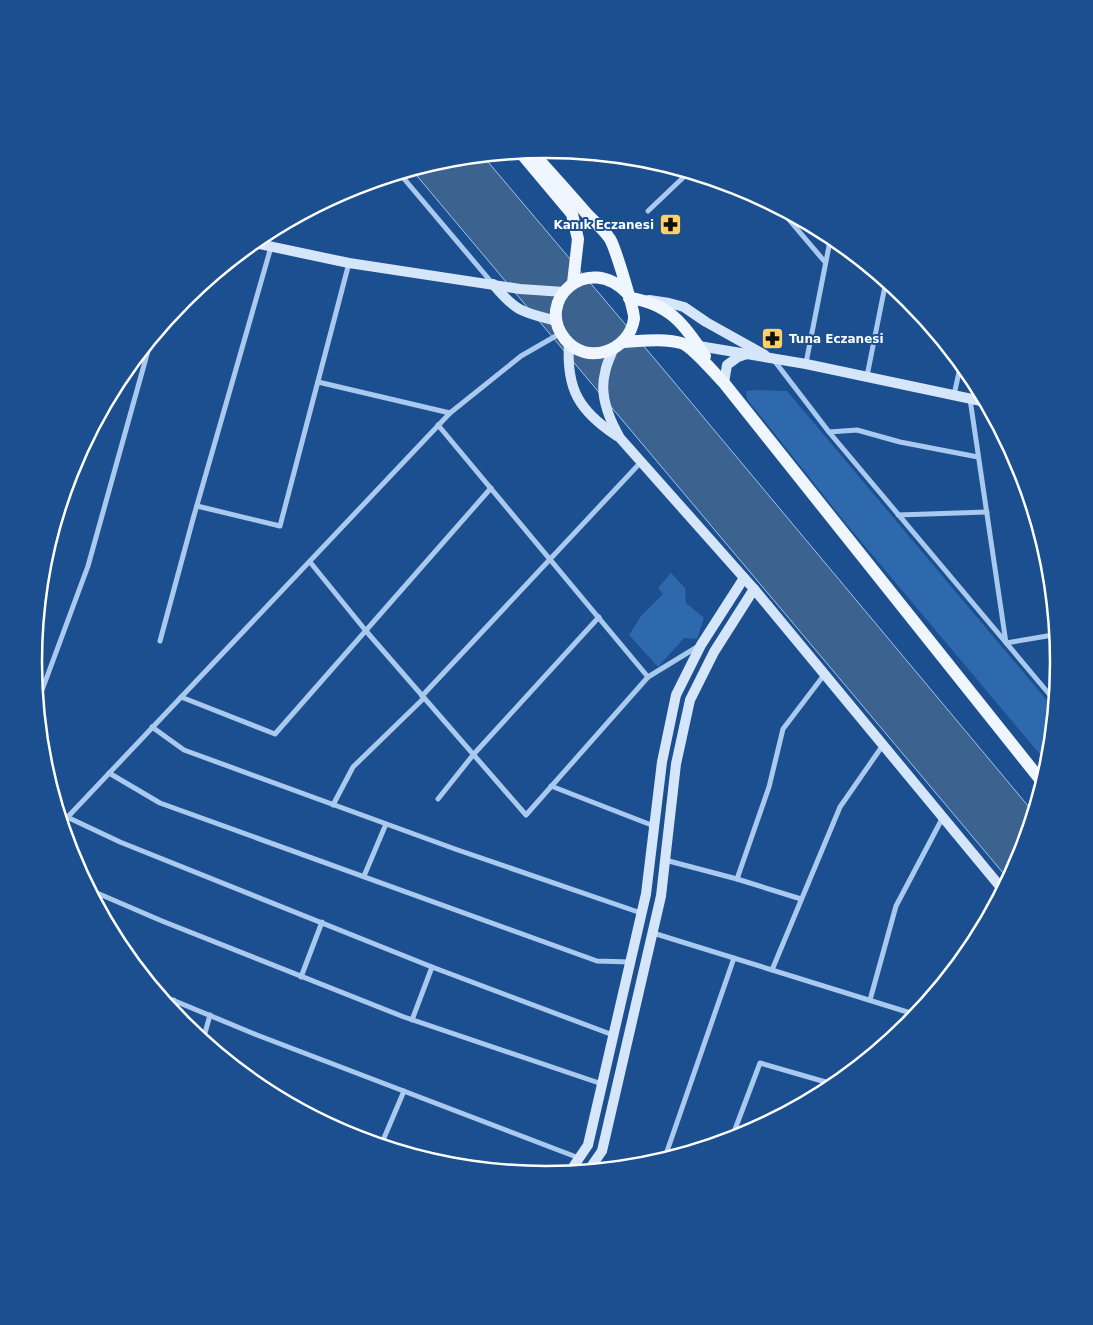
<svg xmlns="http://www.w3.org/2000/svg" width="1093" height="1325" font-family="'DejaVu Sans',sans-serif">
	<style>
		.green { fill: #2e69ad }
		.water { fill: #3c6290; stroke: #9cc4f0 }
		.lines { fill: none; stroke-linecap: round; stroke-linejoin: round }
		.street { stroke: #a9c9ee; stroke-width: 5 }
		.secondary { stroke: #d6e6fa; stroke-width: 10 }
		.primary { stroke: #f0f6ff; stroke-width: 12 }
		.labels { text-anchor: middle; stroke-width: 4; stroke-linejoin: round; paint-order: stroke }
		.poi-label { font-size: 12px; font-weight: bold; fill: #fff; stroke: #1b4f8f; text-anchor: end }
		.rim { fill: none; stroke: #fff; stroke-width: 2.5 }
	</style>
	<rect width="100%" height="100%" fill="#1b4f8f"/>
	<g class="green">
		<polygon points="755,390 787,391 1055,710 1049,765 848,526 747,399 746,391"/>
		<polygon points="671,573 685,588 686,603 704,618 697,639 684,638 658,667 629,635 641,616 663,594 658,588"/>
	</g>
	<polygon class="water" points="483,156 669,376 1034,813 1020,859 1009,880 412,170 447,160"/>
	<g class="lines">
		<g class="street">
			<polyline points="400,174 493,284"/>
			<polyline points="780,209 825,262"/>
			<polyline points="648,211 689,172"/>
			<polyline points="773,359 829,432 1055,701"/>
			<polyline points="806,363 831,236"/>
			<polyline points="867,376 886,281"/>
			<polyline points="318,382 450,413"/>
			<polyline points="954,395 961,363"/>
			<polyline points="970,399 1006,643 1053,635 1040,532"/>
			<polyline points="438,425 648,677"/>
			<polyline points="829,432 857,430 900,442 978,457"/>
			<polyline points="197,506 280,526 349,263"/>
			<polyline points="898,515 987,512"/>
			<polyline points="310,562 366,631 526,815 648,677 697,647"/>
			<polyline points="160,641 193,519 271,247"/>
			<polyline points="422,696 641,462"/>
			<polyline points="181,697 275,734 491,488"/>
			<polyline points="38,701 88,566 151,340"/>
			<polyline points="152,727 184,750 455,849 641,913"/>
			<polyline points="109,773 160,803 597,961 630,962"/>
			<polyline points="551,786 654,826"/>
			<polyline points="438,799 473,755 599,617"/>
			<polyline points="333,805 353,767 424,698"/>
			<polyline points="67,817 120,842 432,967 613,1035"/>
			<polyline points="62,823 450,413 521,356 561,333"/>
			<polyline points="665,860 737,879 801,899"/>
			<polyline points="364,876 386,824"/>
			<polyline points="737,879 769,787 783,729 824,675"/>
			<polyline points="90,890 162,921 404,1017 602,1084"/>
			<polyline points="997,903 1001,889"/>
			<polyline points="653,933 917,1015"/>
			<polyline points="772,970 840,807 883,745"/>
			<polyline points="301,977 322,922"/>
			<polyline points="158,994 257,1035 579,1158"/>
			<polyline points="870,1000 896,906 943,817"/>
			<polyline points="171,1009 174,1000"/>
			<polyline points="412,1020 432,967"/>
			<polyline points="203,1040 210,1015"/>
			<polyline points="731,1140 760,1063 836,1085"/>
			<polyline points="381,1145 404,1091"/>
			<polyline points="664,1160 734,958"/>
		</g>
		<g class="secondary">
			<polyline points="254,243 349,263 520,289 564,292"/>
			<path d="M 493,284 C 517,313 523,312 557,321"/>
			<polyline points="649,300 669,303 684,307 706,322 765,355"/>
			<path d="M 569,343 C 566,389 579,411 617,436"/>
			<polyline points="693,345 806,364 986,402"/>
			<path d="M 613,350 C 610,357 606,365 605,373 C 599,395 609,419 620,438 L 754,589 L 1003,890"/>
			<polyline points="724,383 727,365 738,357 747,354"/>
			<polyline points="588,1171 602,1151 661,896 676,764 690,700 714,652 754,589"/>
			<polyline points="569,1173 588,1145 646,894 662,762 676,695 701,645 744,578"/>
		</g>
		<g class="primary">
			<path d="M 531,151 C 550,172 569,193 587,214 C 595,222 604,230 610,239 C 615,247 635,312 634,319 C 629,352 586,366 565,339 C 534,301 588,251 628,294"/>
			<polyline points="520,152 572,214 578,239 573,283"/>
			<path d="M 629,298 C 669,303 685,325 705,356"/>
			<path d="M 623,342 C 642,341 663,338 681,343 C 692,346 715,374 724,383 L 1043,783"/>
		</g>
	</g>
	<defs>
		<symbol id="pharmacy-square" viewBox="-11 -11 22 22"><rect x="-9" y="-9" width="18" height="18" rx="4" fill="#ffd166" stroke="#1b4f8f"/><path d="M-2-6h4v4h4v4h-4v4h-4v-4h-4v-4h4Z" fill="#111"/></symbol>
	</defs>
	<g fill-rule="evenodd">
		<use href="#pharmacy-square" x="658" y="212" width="25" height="25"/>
		<use href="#pharmacy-square" x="760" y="326" width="25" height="25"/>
	</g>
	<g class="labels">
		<g class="poi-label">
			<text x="654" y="229">Kanık Eczanesi</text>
			<text x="789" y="343" text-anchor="start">Tuna Eczanesi</text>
		</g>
	</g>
	<path d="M0 0H1093V1325H0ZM42 662a504 504 0 1 1 1008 0a504 504 0 1 1-1008 0Z" fill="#1b4f8f" fill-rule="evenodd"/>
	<path class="rim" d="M42 662a504 504 0 1 1 1008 0a504 504 0 1 1-1008 0Z"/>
</svg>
